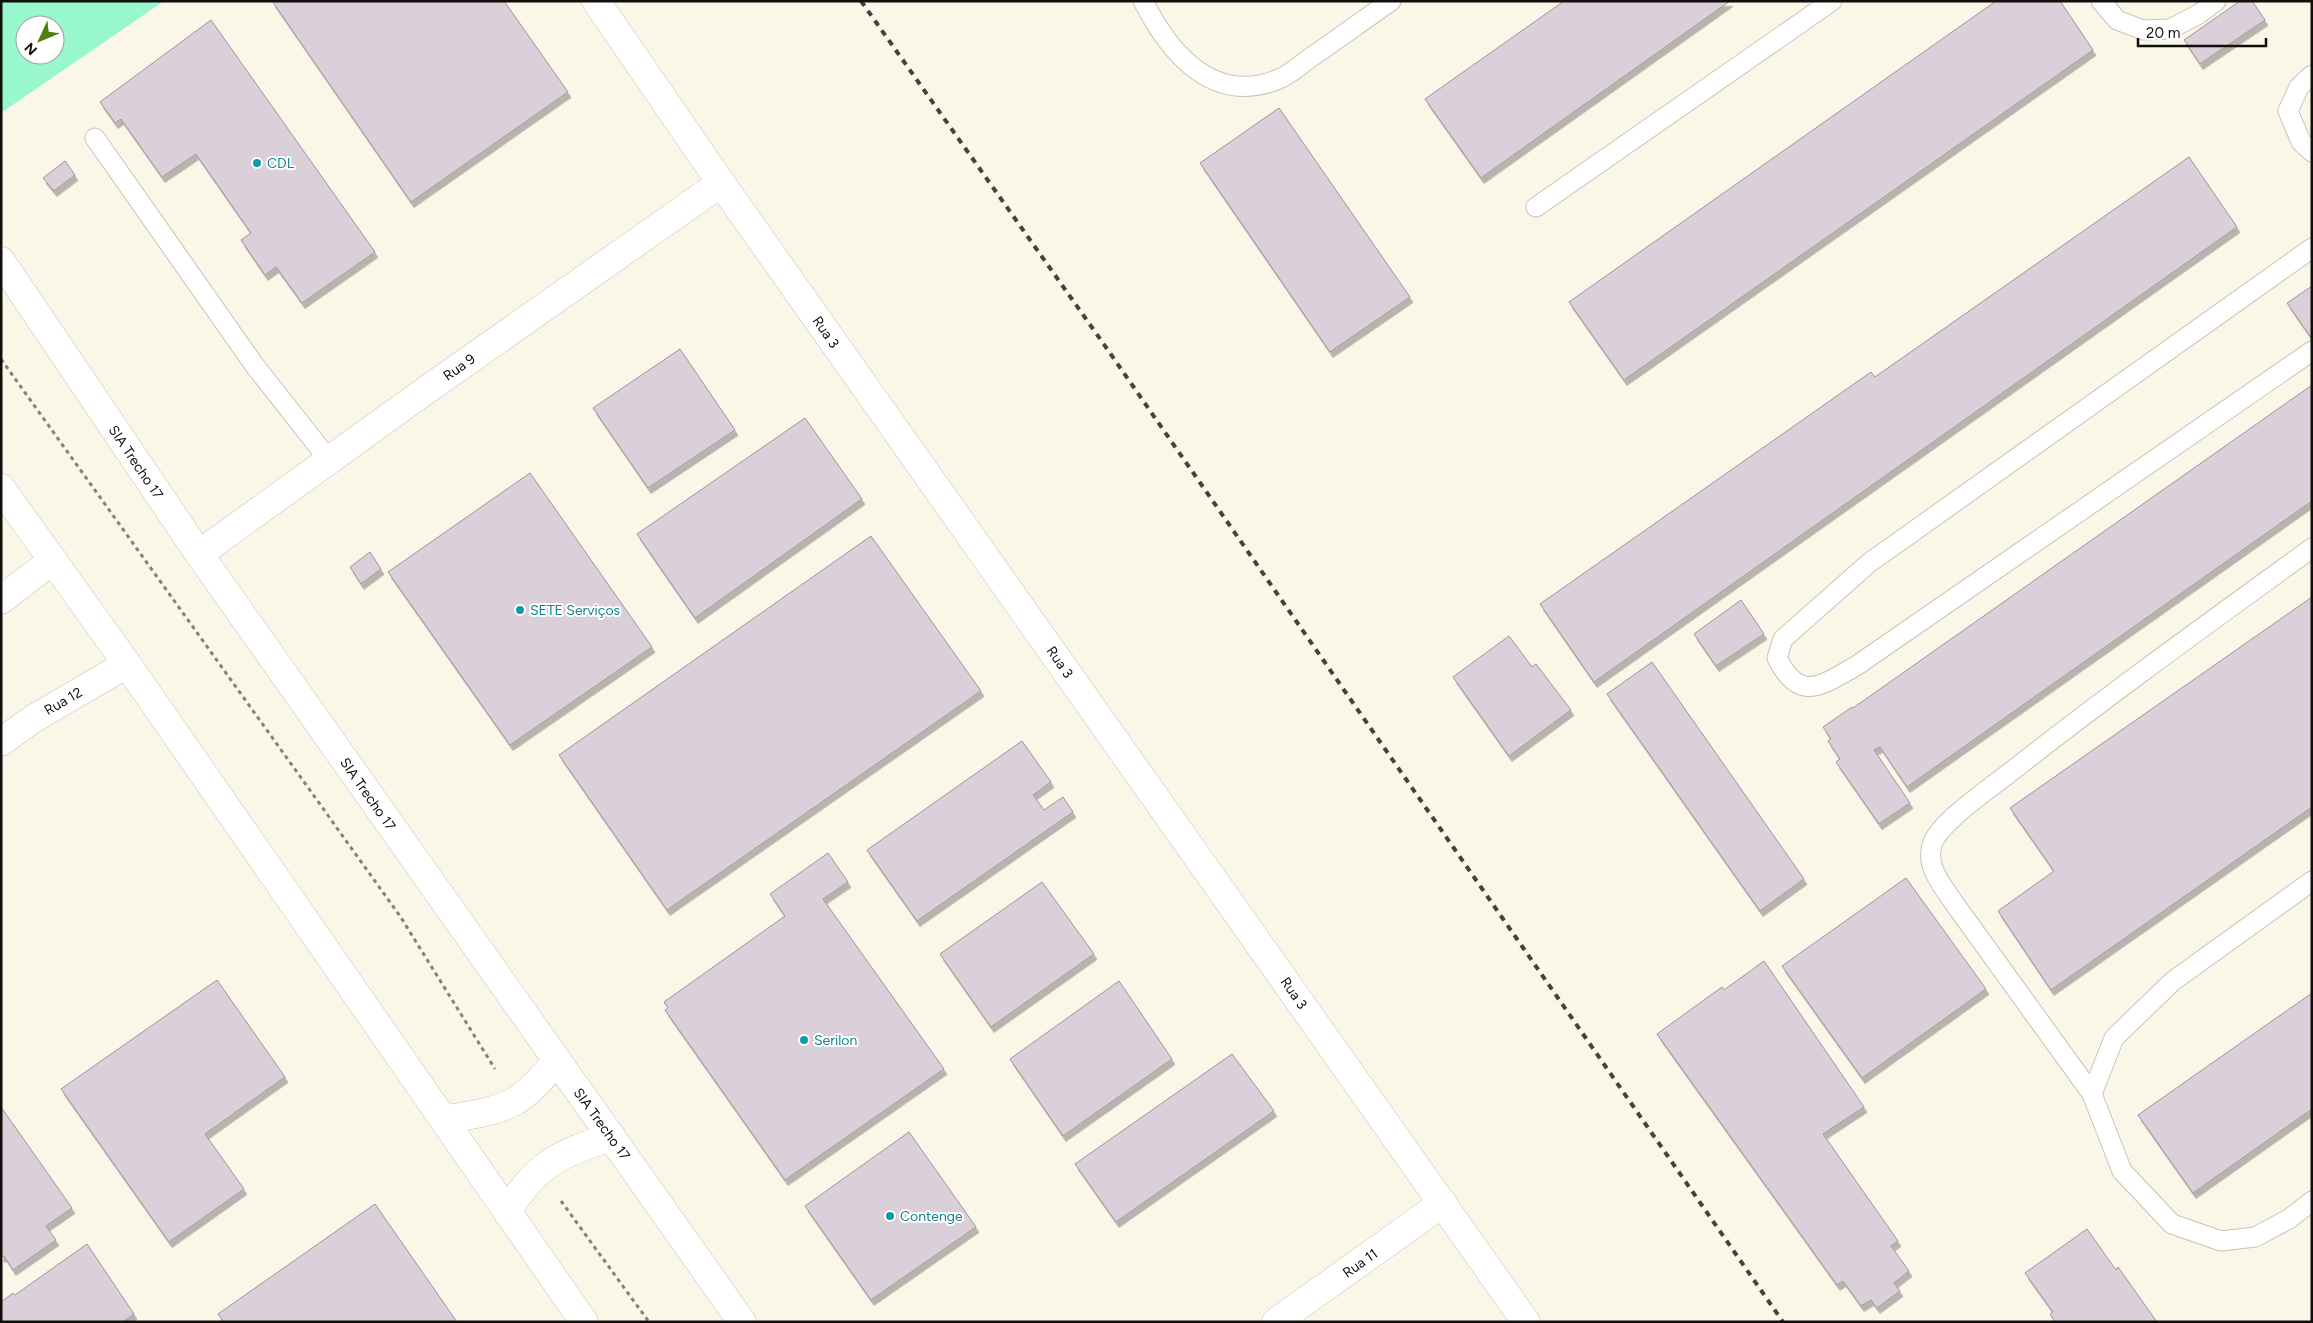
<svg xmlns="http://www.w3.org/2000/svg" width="2313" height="1323" font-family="Figtree,sans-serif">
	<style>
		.green { fill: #99f7ce; fill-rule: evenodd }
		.building { fill: #dbcfd9; stroke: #9e939c; filter: url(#shadow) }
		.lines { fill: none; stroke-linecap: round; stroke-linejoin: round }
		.service-casing { stroke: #c7c4b6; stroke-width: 21 }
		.tertiary-casing { stroke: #c7c4b6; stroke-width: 29 }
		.secondary-casing { stroke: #c7c4b6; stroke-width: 29 }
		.path { stroke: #848279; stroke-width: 3; stroke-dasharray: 4 4; stroke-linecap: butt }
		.service { stroke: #fff; stroke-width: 19 }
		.tertiary { stroke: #fff; stroke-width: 28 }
		.secondary { stroke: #fff; stroke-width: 28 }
		.rail { stroke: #43423c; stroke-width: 4; stroke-dasharray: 6 6; stroke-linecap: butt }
		.culture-dot { fill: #0f9aa8; stroke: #fff; stroke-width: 2 }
		.labels { text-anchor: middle; stroke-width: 4; stroke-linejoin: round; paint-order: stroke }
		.culture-label { font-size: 14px; fill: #0d838f; stroke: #fff; text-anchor: start }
		.street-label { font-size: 14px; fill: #100f0b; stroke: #fff }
	</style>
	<defs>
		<filter id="shadow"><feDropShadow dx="3" dy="5.5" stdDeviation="0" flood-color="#0004"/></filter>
	</defs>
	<rect width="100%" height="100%" fill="#faf7e9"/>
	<path class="green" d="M 1,1 L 164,1 L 1,113 ZM 25,25 L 55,25 L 55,55 L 25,55 Z"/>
	<g class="building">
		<polygon points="272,1 504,1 568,92 411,202"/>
		<polygon points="1564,1 1730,1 1481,178 1425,99"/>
		<polygon points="1996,1 2060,1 2093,50 1624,380 1569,302"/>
		<polygon points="2240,1 2252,1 2265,20 2200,64 2184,40"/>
		<polygon points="211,20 375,252 302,303 276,267 265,275 241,240 251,233 196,154 162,177 121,119 115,123 100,102"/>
		<polygon points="1279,108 1410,297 1330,352 1200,163"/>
		<polygon points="2189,157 2237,227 1594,682 1540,604 1871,372 1875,377"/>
		<polygon points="65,161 75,175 54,191 43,178"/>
		<polygon points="2312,286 2312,339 2287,303"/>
		<polygon points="680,349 735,430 648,488 593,408"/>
		<polygon points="2312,385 2312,501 1907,787 1880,747 1874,750 1910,803 1879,824 1836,762 1840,759 1828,741 1831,739 1823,727 1852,707 1853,708"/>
		<polygon points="805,418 862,499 695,618 637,534"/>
		<polygon points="530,473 652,647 510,745 388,572"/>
		<polygon points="871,536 981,691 667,910 559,755"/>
		<polygon points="370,552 381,569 361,584 350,567"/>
		<polygon points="2312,597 2312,807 2051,990 1998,911 2054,871 2010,808"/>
		<polygon points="1741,600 1764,634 1716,666 1694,634"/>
		<polygon points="1509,636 1532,667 1536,664 1571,710 1509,756 1453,677"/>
		<polygon points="1652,662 1804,879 1760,911 1607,694"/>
		<polygon points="1022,741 1051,782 1033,795 1044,810 1063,797 1073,812 917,921 867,850"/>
		<polygon points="828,853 848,882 823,899 944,1069 785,1180 665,1010 668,1008 664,1002 785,916 770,894"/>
		<polygon points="1906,878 1986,989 1862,1078 1782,966"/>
		<polygon points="1042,882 1094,954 991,1027 940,954"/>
		<polygon points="1764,961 1864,1107 1823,1134 1898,1241 1891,1246 1909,1271 1894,1283 1900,1291 1877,1308 1871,1300 1861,1306 1843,1281 1837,1285 1657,1034 1722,987 1724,990"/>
		<polygon points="217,980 285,1077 205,1134 244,1189 169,1242 61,1089"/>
		<polygon points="1119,981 1172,1059 1063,1136 1010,1059"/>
		<polygon points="2312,993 2312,1109 2193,1193 2138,1115"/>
		<polygon points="1232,1054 1274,1111 1116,1222 1075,1164"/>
		<polygon points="1,1107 72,1208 46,1226 56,1240 13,1270 4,1256 1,1257"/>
		<polygon points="909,1132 976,1227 871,1300 805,1206"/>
		<polygon points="375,1204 457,1322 224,1322 218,1314"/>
		<polygon points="2087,1229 2116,1270 2118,1267 2157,1322 2055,1322 2050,1314 2053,1312 2025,1273"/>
		<polygon points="87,1244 134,1314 123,1322 1,1322 1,1302 13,1293 15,1295"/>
	</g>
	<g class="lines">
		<defs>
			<g id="service">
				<path d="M 1143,1 C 1170,54 1214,106 1279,79 C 1291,74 1302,63 1313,56 C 1339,38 1365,19 1391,1"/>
				<polyline points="2101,1 2117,20 2143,30 2170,29 2199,14 2216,1"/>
				<polyline points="2312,75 2299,87 2288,111 2301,142 2312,152"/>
				<polyline points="95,138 255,366 329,460"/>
				<polyline points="1536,207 1832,1"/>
				<path d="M 2312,248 L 1869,563 L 1783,639 L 1777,658 C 1800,704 1822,685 1856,666 L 2312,351"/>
				<polyline points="2312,881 2173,981 2114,1038 2092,1094 2122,1171 2172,1224 2221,1241 2255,1237 2289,1219 2312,1201"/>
				<path d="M 2092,1094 L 1954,903 C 1942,885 1924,865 1933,842 C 1942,821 1990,788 2008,774 C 2107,696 2210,622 2312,548"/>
			</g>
			<g id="tertiary">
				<polyline points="596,1 721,183 1526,1322"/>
				<polyline points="199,554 425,391 721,183"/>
				<polyline points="1,600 53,560"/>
				<polyline points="1,742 33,719 127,664"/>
				<polyline points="1276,1322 1443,1203"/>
			</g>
			<g id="secondary">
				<polyline points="1,261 199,554 742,1322"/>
				<polyline points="1,488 127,664 584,1322"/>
				<path d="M 444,1120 C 467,1115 494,1113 515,1101 C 531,1092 544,1075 557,1061"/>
				<path d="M 507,1212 C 536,1164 560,1153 612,1137"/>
			</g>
		</defs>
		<use href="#service" class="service-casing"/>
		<use href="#tertiary" class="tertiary-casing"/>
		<use href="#secondary" class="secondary-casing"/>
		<g class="path">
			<polyline points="1,359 400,916 495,1069"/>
			<polyline points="561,1201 649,1322"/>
		</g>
		<use href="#service" class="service"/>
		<use href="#tertiary" class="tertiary"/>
		<use href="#secondary" class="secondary"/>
		<polyline class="rail" points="861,1 1103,343 1783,1322"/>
	</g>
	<g class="culture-dot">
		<circle cx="257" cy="163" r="5"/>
		<circle cx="520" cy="610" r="5"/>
		<circle cx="804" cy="1040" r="5"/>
		<circle cx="890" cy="1216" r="5"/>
	</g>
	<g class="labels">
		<g class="culture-label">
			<text x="267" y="168">CDL</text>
			<text x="530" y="615">SETE Serviços</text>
			<text x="814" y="1045">Serilon</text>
			<text x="900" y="1221">Contenge</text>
		</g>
		<g class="street-label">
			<text transform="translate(826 332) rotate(55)" y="5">Rua 3</text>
			<text transform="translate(459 367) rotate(-35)" y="5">Rua 9</text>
			<text transform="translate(136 462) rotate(56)" y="5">SIA Trecho 17</text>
			<text transform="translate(1060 662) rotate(55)" y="5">Rua 3</text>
			<text transform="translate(63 701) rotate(-30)" y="5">Rua 12</text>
			<text transform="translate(368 794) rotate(55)" y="5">SIA Trecho 17</text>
			<text transform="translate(1294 993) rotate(55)" y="5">Rua 3</text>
			<text transform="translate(602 1124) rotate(54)" y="5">SIA Trecho 17</text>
			<text transform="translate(1360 1263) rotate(-35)" y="5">Rua 11</text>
		</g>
	</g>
	<rect width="2313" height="1323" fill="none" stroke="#100f0b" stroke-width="5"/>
	<g transform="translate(40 40) rotate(226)"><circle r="24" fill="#ffffff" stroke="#9f9f9d"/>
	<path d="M0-4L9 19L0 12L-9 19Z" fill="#4e7f0f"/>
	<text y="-8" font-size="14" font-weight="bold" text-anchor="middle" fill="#100f0b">N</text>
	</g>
	<path d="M2138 38v8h128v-8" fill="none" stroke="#100f0b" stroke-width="2.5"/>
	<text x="2146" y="38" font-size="15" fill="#100f0b" stroke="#ffffff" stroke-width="4" paint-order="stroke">20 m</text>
</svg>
